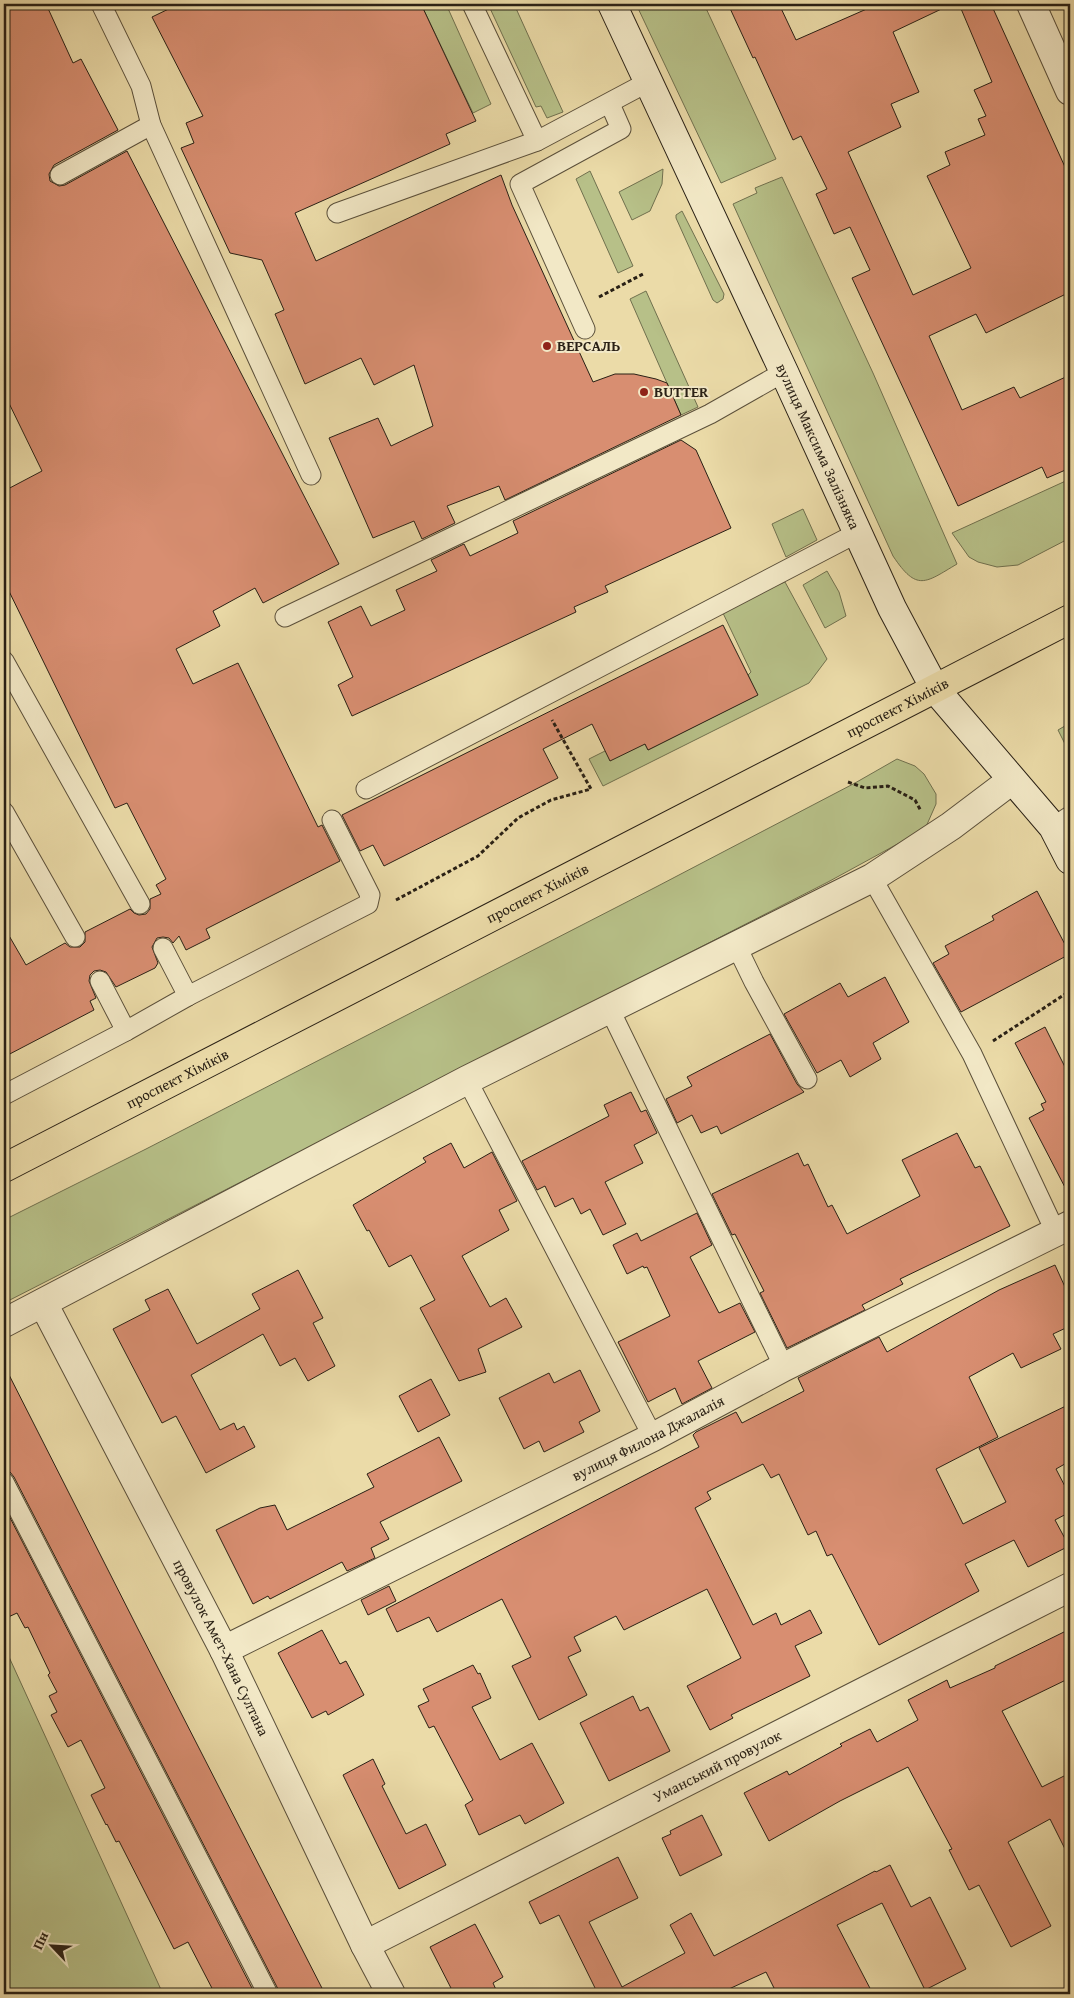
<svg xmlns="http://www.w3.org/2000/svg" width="1074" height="1998" font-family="'Gentium Book Plus',serif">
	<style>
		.green { fill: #b7c088; stroke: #70704e }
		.building { fill: #d88e71; stroke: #292015 }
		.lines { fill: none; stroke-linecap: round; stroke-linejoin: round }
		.lane-casing { stroke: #5a4f3a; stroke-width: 21 }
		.street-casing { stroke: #5a4f3a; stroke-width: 30 }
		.secondary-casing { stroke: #292015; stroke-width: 30 }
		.primary-casing { stroke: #292015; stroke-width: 30 }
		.path { stroke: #292015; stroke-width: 3; stroke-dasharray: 4 2.5; stroke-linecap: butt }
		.lane { stroke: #f2e8c6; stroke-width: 19 }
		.street { stroke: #f2e8c6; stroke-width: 28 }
		.secondary { stroke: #f2e8c6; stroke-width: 28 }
		.primary { stroke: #ebdba8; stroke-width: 28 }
		.poi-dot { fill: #8f2418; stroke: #f2e8c6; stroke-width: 2 }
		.labels { text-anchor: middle; stroke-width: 4; stroke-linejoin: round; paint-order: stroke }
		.poi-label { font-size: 15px; font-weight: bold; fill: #292015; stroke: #f2e8c6; text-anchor: start }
		.street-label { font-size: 15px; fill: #292015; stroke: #f2e8c6 }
	</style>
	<rect width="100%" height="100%" fill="#ebdba8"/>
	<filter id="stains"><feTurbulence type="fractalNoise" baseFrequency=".004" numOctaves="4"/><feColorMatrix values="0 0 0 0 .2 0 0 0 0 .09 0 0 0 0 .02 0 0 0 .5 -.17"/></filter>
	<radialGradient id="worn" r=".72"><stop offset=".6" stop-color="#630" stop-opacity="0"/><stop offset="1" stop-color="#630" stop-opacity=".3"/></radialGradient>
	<g class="green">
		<polygon points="421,4 446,4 491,104 473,113"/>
		<polygon points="488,4 514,4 563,112 547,118 541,106 536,107"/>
		<polygon points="636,4 704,4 776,159 721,183"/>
		<polygon points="663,169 662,184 650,211 632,220 619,192"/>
		<polygon points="590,171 633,266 618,273 576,179"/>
		<path d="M 782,177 L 873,373 L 957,564 C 925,583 917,592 893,556 L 733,204 L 757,193 L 755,188 Z"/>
		<polygon points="682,211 724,294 723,299 717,303 713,300 676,218 676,215"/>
		<polygon points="646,291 698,407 681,415 630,299"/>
		<polygon points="1070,479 1070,538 1018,565 997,567 978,562 969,557 952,533"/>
		<polygon points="803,509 817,540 786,557 772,524"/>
		<polygon points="827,571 839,592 846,616 825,628 803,585"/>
		<polygon points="785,582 827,659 809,683 603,786 589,759 605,751 645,744 648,750 757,695 748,675 751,672 722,611 747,597"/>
		<polygon points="1070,723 1070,754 1058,730"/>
		<polygon points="897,759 915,766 924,774 936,794 936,804 925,829 828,882 4,1303 4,1220 146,1149 656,887 855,783"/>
		<polygon points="4,1646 163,1994 4,1994"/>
	</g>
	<g class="building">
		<polygon points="4,4 46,4 73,63 81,59 118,130 54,165 49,174 50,181 59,186 65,185 127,151 339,564 263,603 255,588 213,611 220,626 176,649 193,684 238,663 318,827 322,825 340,861 206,929 210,938 186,950 179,936 173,943 169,938 163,937 157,938 152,947 158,963 155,968 116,987 106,972 100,970 94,971 90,975 89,981 96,998 90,1001 94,1010 4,1057 4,927 26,965 65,943 70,947 80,947 85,942 85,932 130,909 134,913 139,915 146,914 150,909 150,899 161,894 156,885 166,879 127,803 115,808 4,581 4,491 42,471 4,393"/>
		<polygon points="179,4 421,4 476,121 446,134 450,144 295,213 316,261 501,175 512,205 593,382 615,374 634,374 656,379 667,383 681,415 505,500 499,486 447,506 455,523 422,539 414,521 373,538 329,438 378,418 391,446 433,426 414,365 374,385 361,358 305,384 275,314 284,310 262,260 230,253 181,148 194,143 186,123 203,116 152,17"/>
		<polygon points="728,4 779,4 796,40 878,4 952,4 893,32 919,92 891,104 901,127 848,152 913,295 971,268 927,176 950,165 945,152 985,135 978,119 986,116 974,90 992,82 959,4 991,4 1070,178 1070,292 986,333 976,314 929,336 962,410 1014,387 1020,398 1070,375 1070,468 1047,478 1042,467 958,506 852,278 870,270 850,227 834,234 816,194 827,189 801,136 793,140 755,57 753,58"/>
		<polygon points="681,440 696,450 731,528 605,586 608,592 574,607 576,612 352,716 338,685 353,677 328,622 361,606 371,626 405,610 396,590 437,571 431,560 464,544 470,556 518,533 513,521"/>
		<polygon points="723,625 758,695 648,750 645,744 610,761 592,724 543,749 558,778 384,866 373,845 360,851 342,815"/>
		<polygon points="1037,891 1070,954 961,1012 933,963 949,954 945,946 994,920 992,916"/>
		<polygon points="885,977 909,1022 873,1043 881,1059 850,1077 841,1060 817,1073 784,1014 840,983 848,997"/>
		<polygon points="1045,1027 1070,1077 1070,1197 1029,1118 1044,1110 1041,1104 1046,1102 1015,1043"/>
		<polygon points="770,1034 797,1084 804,1092 721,1134 717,1126 701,1133 692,1115 677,1123 666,1099 692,1086 687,1077"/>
		<polygon points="631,1092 641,1112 646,1110 657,1133 634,1145 643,1163 605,1182 626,1224 603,1235 590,1209 581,1214 573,1198 555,1207 545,1186 537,1190 522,1161 609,1116 604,1105"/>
		<polygon points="957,1133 975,1168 980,1166 1010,1226 900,1279 903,1284 862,1305 865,1310 787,1348 760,1293 764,1291 735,1234 732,1235 712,1194 798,1153 804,1166 808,1164 828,1207 832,1205 847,1234 920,1196 902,1160"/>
		<polygon points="451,1143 464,1168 492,1152 517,1201 499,1210 509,1230 462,1256 490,1307 506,1298 522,1327 478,1349 486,1372 459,1381 420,1308 435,1300 411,1255 389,1267 369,1230 367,1231 353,1205 426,1162 423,1158"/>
		<polygon points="697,1213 712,1245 690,1257 719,1313 740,1303 755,1332 698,1361 712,1388 682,1404 675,1388 648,1402 618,1342 670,1316 647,1267 644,1268 643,1266 627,1274 613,1245 637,1233 641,1241"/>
		<polygon points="1055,1265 1070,1298 1070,1326 1053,1334 1061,1349 1021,1368 1013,1353 969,1377 998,1437 936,1469 963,1524 1006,1502 979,1448 1070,1404 1070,1461 1056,1469 1070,1496 1070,1512 1055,1520 1069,1546 1028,1567 1014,1540 965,1564 979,1591 879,1645 832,1554 827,1556 816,1531 808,1535 779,1474 771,1478 763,1464 707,1492 711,1499 695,1508 753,1625 776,1613 781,1625 810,1610 822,1633 795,1646 810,1676 731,1715 733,1718 710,1730 687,1686 741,1658 707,1589 624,1630 616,1616 574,1637 581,1651 568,1657 587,1695 539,1720 512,1666 531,1657 502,1599 437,1632 429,1617 397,1632 386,1609 699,1447 693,1435 696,1432 736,1412 742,1423 804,1391 798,1378 879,1337 887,1352 999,1290"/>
		<polygon points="298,1270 323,1318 313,1323 335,1366 308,1381 295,1358 280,1366 263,1334 191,1375 220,1430 234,1423 237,1430 244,1426 255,1447 206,1473 176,1416 162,1423 113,1329 150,1310 145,1300 168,1289 197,1344 260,1309 252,1294"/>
		<polygon points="4,1365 138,1629 325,1994 279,1994 278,1989 14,1477 10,1472 4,1471"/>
		<polygon points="580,1370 600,1411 579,1422 584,1432 544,1452 539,1441 524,1449 499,1398 549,1373 554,1383"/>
		<polygon points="431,1379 450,1415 418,1432 399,1396"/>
		<polygon points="439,1437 462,1481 380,1522 389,1539 371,1548 375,1558 347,1571 342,1562 270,1599 268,1596 253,1604 216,1530 260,1508 275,1505 287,1530 374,1487 367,1474"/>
		<polygon points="4,1506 255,1994 215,1994 188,1942 174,1949 119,1841 116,1842 107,1824 106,1825 91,1795 105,1788 81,1740 68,1747 51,1715 57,1712 49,1696 57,1692 48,1675 50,1673 28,1627 25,1628 17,1613 4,1619"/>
		<polygon points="389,1586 396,1601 368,1615 361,1600"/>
		<polygon points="1070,1629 1070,1678 1002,1711 1042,1787 1070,1773 1070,1859 1050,1819 1008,1842 1051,1926 1011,1947 979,1885 969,1890 949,1850 952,1849 908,1767 840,1801 769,1841 744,1793 787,1771 789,1775 842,1746 840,1744 870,1729 877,1742 918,1720 908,1700 947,1680 950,1688 995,1668 995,1666"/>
		<polygon points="322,1630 340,1664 346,1661 364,1695 328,1715 326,1711 312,1718 278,1653"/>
		<polygon points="473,1665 478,1674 480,1673 491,1698 472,1707 500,1760 532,1743 564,1803 525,1824 520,1815 479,1835 465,1805 473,1800 434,1726 429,1728 418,1706 429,1701 423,1689"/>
		<polygon points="633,1696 640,1711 648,1707 670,1751 609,1781 580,1723"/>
		<polygon points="373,1759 385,1784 382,1786 406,1834 426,1824 446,1865 399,1889 343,1775"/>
		<polygon points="702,1815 722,1855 680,1876 662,1838 671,1834 670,1831"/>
		<polygon points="618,1857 638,1898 589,1922 622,1987 685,1953 670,1925 691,1913 714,1956 875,1871 876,1872 890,1865 911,1907 930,1897 966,1969 925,1990 882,1903 837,1925 873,1994 777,1994 766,1972 718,1994 598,1994 559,1915 540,1924 529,1902"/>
		<polygon points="475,1924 503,1977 493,1983 498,1994 454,1994 430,1947"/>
	</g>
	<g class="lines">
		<defs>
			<g id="lane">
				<polyline points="101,4 141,86 151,125 311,475"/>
				<polyline points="472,4 537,141"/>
				<polyline points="60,175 151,125"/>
				<polyline points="337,213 537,141 648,82"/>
				<polyline points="585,329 520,184 621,129 610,104"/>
				<polyline points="285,617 710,414 784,372"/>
				<polyline points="4,661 140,904"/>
				<polyline points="366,789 857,533"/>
				<polyline points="4,812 75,937"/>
				<polyline points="1053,827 1070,816"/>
				<polyline points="872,878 972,1054 1056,1233"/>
				<polyline points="736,945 754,982 807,1079"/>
				<polyline points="163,948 188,996"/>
				<polyline points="100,981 126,1031"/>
				<polyline points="609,1008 784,1367"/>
				<polyline points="467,1080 653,1437"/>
				<polyline points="4,1095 126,1031 188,996 368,904 370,895 332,820"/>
				<polyline points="4,1482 268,1994"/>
			</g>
			<g id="street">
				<polyline points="1031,4 1070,91"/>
				<path id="s1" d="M 43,1303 L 224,1650 L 365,1945 L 391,1994"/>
				<polyline points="4,1323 467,1080 872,878 951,826 1012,780"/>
				<path id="s2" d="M 224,1650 L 653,1437 L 784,1367 L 1070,1225"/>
				<path id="s3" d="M 365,1945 L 1070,1587"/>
			</g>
			<g id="secondary">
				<path id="s4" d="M 612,4 L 784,372 L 892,608 L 935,689 L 1053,827 L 1070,860"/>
			</g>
			<g id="primary">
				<path id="s5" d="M 4,1168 L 1070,619"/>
			</g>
		</defs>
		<use href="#lane" class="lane-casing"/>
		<use href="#street" class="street-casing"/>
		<use href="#secondary" class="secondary-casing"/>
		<use href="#primary" class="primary-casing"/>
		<g class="path">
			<polyline points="599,297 643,274"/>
			<polyline points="848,782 865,788 888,786 915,800 921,811"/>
			<polyline points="396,900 478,856 518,818 551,800 591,789 552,720"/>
			<polyline points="993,1041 1070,991"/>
		</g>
		<use href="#lane" class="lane"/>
		<use href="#street" class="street"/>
		<use href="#secondary" class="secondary"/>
		<use href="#primary" class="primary"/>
	</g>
	<g class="poi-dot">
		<circle cx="547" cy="346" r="5"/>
		<circle cx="644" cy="392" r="5"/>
	</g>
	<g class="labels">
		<g class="poi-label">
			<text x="557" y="351">ВЕРСАЛЬ</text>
			<text x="654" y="397">BUTTER</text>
		</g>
		<g class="street-label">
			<text dy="5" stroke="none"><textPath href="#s4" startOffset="488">вулиця Максима Залізняка</textPath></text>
			<text dy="5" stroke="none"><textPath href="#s5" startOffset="1005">проспект Хіміків</textPath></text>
			<text dy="5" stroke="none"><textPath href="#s5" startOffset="600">проспект Хіміків</textPath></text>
			<text dy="5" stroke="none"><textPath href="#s5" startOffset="195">проспект Хіміків</textPath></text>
			<text dy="5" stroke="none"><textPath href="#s2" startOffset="474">вулиця Филона Джалалія</textPath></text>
			<text dy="5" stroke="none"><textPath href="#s1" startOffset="388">провулок Амет-Хана Султана</textPath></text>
			<text dy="5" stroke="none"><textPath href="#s3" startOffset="395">Уманський провулок</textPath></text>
		</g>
	</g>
	<rect width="1074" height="1998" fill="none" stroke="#ebdba8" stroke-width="20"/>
	<rect x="5" y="5" width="1064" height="1988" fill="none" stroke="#292015" stroke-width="2.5"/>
	<rect x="10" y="10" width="1054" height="1978" fill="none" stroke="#292015"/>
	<g transform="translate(52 1946) rotate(295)" stroke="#f2e8c6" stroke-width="4" paint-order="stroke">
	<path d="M0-4L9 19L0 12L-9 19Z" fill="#292015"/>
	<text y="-8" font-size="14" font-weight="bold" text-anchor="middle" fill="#292015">Пн</text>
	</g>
	<rect width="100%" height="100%" filter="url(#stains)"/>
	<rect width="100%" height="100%" fill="url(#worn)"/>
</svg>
